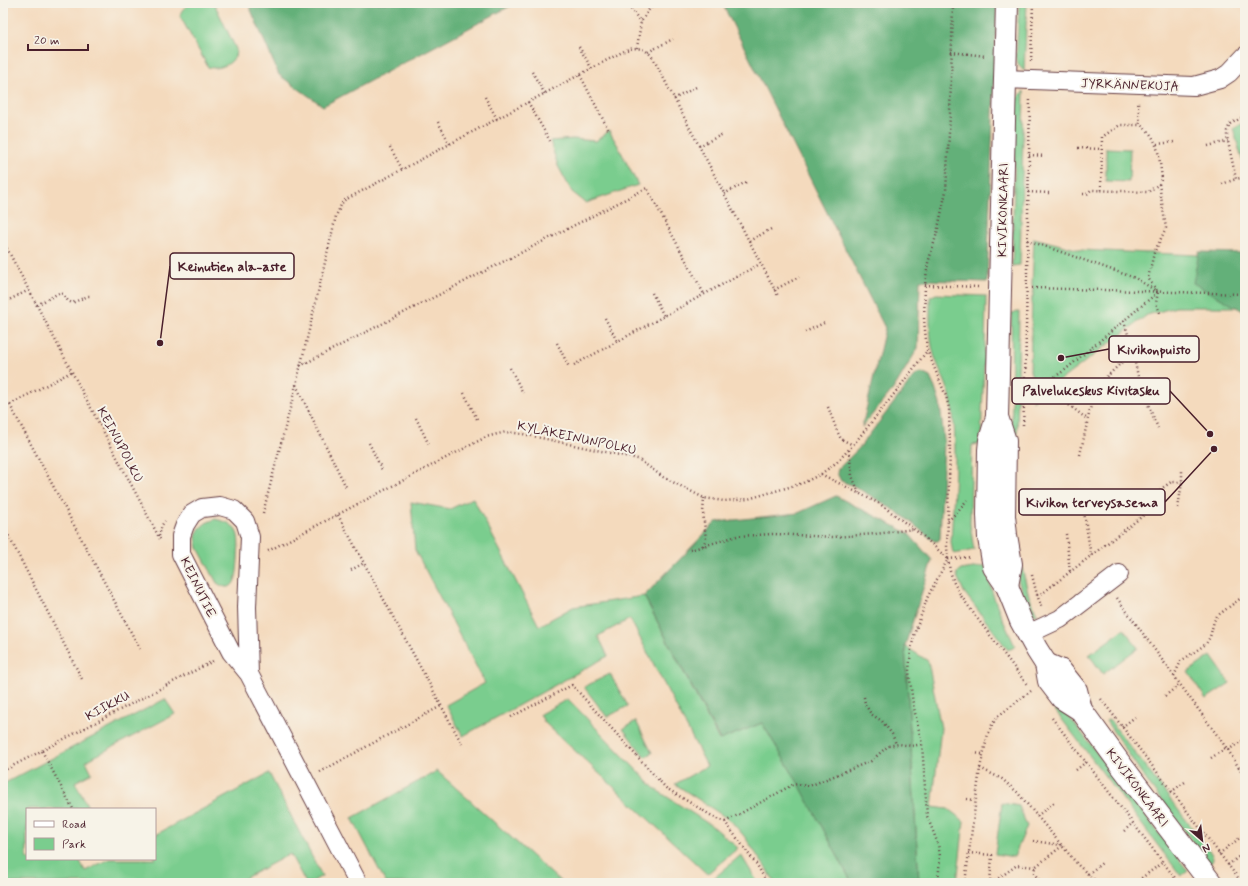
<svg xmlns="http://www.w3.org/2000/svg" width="1248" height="886" font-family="Mynerve,sans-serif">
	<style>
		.green { fill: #7acd8e; stroke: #62765c }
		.forest { fill: #63b079; stroke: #566852 }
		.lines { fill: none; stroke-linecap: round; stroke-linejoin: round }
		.minor-casing { stroke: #643b41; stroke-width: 20 }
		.tertiary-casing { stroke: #643b41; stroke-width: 24 }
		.path { stroke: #643b41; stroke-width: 2.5; stroke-dasharray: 1 3; stroke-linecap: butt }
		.minor { stroke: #fff; stroke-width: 18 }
		.tertiary { stroke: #fff; stroke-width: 22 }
		.labels { text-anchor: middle; stroke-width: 4; stroke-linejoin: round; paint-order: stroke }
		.street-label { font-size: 13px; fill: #4a1f2b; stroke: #f7f3e8 }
		.leader { fill: none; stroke: #4a1f2b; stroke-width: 1.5 }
		.callout-dot { fill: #4a1f2b; stroke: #f7f3e8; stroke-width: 1.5 }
		.callout { fill: #f7f3e8; stroke: #4a1f2b; stroke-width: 1.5 }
		.callout-label { font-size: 14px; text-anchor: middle; font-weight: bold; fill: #4a1f2b }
	</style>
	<rect width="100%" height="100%" fill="#f7f3e8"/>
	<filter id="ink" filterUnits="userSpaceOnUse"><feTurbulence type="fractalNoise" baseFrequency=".025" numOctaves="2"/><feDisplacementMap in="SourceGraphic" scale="8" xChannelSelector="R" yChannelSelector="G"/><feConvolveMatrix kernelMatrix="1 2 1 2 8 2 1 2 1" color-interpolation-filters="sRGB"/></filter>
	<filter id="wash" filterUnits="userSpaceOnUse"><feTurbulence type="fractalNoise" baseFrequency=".012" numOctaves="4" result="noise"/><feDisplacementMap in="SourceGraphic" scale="16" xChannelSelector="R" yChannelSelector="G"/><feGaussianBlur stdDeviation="0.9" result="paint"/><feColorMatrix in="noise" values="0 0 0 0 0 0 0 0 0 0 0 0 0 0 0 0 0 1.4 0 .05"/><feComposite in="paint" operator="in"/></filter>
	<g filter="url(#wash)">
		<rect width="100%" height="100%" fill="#f4dabd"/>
		<g class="green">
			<path d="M 192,3 L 214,3 L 236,49 C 236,52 236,55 234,58 C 229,66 216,70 208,67 L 180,16 C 181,9 186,6 192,3 Z"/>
			<polygon points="1019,3 1027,3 1024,71 1020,67 1016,60"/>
			<polygon points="1024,91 1020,265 1012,266 1016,101 1018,97"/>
			<polygon points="1245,122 1245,170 1233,128"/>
			<polygon points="609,131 617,144 638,185 586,203 572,192 558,166 550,141 573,139 596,141"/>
			<polygon points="1106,148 1130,149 1129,182 1106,181"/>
			<polygon points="1034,238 1080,250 1245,257 1245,307 1176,307 1147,315 1033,401 1033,378 1030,371 1032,297 1033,297 1033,286 1032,285"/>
			<path d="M 936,294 L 986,296 C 986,346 982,395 981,444 L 972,445 L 970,524 L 974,550 L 954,554 L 953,553 L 951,543 C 953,498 959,445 951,400 C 948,385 939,370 934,355 C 929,337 930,318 930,300 L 930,297 Z"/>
			<polygon points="1019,312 1017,445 1011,444 1012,399 1011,313"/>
			<polygon points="473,498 539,626 573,607 644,596 719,740 762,723 800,785 852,883 775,883 770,874 744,836 731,821 675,784 707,766 630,619 598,636 608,656 463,736 446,705 485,683 415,550 411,502 450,509"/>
			<path d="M 215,519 C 223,521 230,522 235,529 C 241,537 238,549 238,559 C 237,572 237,597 217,583 L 198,548 L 196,538 L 197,533 L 200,528 L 206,523 Z"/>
			<polygon points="1020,560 1029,596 1038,616 1030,612 1027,608 1017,577"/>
			<polygon points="986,566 993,595 1003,620 1015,646 1013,648 1008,650 964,592 956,574 961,570"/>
			<polygon points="1124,629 1138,648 1103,674 1089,655"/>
			<polygon points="905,646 928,661 941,728 932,807 948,809 964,821 957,883 919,883"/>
			<polygon points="1211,656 1230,683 1206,699 1188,672"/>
			<polygon points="610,674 628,706 607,717 584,687"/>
			<polygon points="165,699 175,714 86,761 92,773 75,782 89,809 27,809 27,859 79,859 85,871 109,859 155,859 155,835 269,773 322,876 310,883 306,883 290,854 236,883 3,883 3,784"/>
			<polygon points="568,699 655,789 715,828 738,848 707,874 544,722 540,714"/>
			<polygon points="1057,701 1188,871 1181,876 1051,705"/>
			<path d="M 1109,719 L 1209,850 C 1213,856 1215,859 1210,864 L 1151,787 L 1106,721 Z"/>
			<polygon points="636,721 652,753 645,757 623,729"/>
			<polygon points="437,771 562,883 386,883 352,818"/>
			<polygon points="1002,803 1019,806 1027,826 1014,857 995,854"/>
			<polygon points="741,855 758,883 717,883 713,879"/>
		</g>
		<g class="forest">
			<polygon points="248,3 516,3 323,106 279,75"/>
			<polygon points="722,3 997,3 987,282 920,280 918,348 894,388 862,427 885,328"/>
			<polygon points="1199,252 1245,253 1245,312 1193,283"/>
			<polygon points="922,373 930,377 935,388 940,404 944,440 940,539 938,541 934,541 903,516 881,502 854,486 841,481 837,473 838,469 859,448 913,378 917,374"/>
			<polygon points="836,496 908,533 932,560 905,646 919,883 852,883 800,786 762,723 720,740 644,596 716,522 798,513"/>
		</g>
	</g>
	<g filter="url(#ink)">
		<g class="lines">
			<defs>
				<g id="minor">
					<polyline points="1005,79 1194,86 1220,79 1229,73 1245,56"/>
					<polyline points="1028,634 1060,619 1119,574"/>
					<polyline points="249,674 247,607 250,537 245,521 234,510 220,506 202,508 192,514 185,525 181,536 181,554 231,652 249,674 358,883"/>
				</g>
				<g id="tertiary">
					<polyline points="1007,3 1005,79 997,417 990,440 989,450 988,515 989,538 994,567 1007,586 1021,621 1037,650 1046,664 1049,681 1062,698 1081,710"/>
					<polyline points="997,417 1005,441 1004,516 1006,535 1011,564 1007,586"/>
					<polyline points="1046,664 1060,670 1076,690 1081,710 1121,765 1211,883"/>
				</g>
			</defs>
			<use href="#minor" class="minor-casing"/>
			<use href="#tertiary" class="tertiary-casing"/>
			<g class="path">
				<polyline points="626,3 641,22"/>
				<polyline points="579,47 592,69"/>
				<polyline points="637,48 641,22 650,8 661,3"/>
				<polyline points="648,52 673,39"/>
				<polyline points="951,52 986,56"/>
				<polyline points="1031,61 1033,3"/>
				<polyline points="532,72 545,94"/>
				<polyline points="580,75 609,131"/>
				<polyline points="485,97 497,119"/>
				<polyline points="674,99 698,86"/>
				<polyline points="528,102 550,141"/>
				<polyline points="1245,116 1230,124 1227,131 1227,137 1236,179 1245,177"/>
				<polyline points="438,122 450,144"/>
				<polyline points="1157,144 1174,142"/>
				<polyline points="699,146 723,134"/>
				<polyline points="1208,146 1228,141"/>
				<polyline points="390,147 402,169"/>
				<polyline points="1078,148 1102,149"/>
				<polyline points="1029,155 1045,156"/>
				<polyline points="1159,184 1166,228 1154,253 1148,278 1158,292 1156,303 1161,315"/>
				<polyline points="1222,184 1236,179"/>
				<polyline points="1101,190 1102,137 1120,125 1140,125"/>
				<polyline points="1028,192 1049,193"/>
				<polyline points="724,194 748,181"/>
				<path d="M 1083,194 L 1087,194 L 1091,190 L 1148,192 L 1159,184 L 1162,178 C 1159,158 1159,136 1140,125 L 1138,102"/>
				<polyline points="1027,240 1135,278 1158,292"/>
				<polyline points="3,241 161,541"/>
				<polyline points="749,241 773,228"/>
				<polyline points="925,285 979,287"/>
				<polyline points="1032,288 1245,294"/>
				<polyline points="774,290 799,277"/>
				<polyline points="652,293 664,316"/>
				<polyline points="3,303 29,290"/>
				<polyline points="37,305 59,293 63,294 68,301 72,303 88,296 90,296"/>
				<polyline points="605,318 617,341"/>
				<polyline points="1124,321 1130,341 1140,385 1158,428"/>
				<polyline points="805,332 824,323"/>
				<polyline points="557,343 569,367"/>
				<polyline points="574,365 760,264"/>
				<polyline points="300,366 647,188 704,294"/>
				<polyline points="510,368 523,393"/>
				<polyline points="1047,382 1065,402 1087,419"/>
				<polyline points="296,385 347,489"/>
				<polyline points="1025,387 1040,385 1047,382 1065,370 1158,292"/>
				<polyline points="464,393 477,419"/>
				<polyline points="10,405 140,649"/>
				<polyline points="828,407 837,431 841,439 853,445"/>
				<polyline points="3,408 71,372"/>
				<polyline points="416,418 429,445"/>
				<polyline points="1023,425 1025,387 1030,98"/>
				<polyline points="369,443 382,470"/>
				<polyline points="849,450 852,476 859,493"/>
				<polyline points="1080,455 1093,396 1103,380 1133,352"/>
				<polyline points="821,474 880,504 923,536 948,559"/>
				<polyline points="1178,508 1182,482 1182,471"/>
				<polyline points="1084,512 1091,556"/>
				<path d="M 263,513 L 296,385 L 336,216 L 343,201 L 626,50 C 638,46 648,49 654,60 L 778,296"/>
				<polyline points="338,515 462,744"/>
				<polyline points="948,521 957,512 967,500"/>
				<polyline points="3,525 82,679"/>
				<polyline points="1066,534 1070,572"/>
				<polyline points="159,536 162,525 165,521"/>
				<polyline points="703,546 706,539 703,513 704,498"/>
				<polyline points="690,550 737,536 774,534 833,537 875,534 914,529"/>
				<polyline points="268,551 486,437 506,432 523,434 638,459 663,477 704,498 724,501 748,499 803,483 821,474 837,462 853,445 891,398 927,351"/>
				<polyline points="948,559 950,571 954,583 961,596 980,622 1028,686"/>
				<polyline points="948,559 971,557"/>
				<polyline points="351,570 364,563"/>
				<polyline points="1032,575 1037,595 1042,608"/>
				<polyline points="1037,595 1044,592 1149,511 1161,489 1171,482 1182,482"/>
				<polyline points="1117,598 1228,750 1245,778"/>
				<polyline points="1174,676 1181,661 1206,644 1210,637 1214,621 1217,616 1245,595"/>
				<polyline points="1165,696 1180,684"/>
				<polyline points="864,697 865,704 871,714 882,721 892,734 896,744"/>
				<polyline points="1101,699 1242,883"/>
				<polyline points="511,717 572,685 666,788 717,819 725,822 757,865 767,883"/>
				<polyline points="1052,718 1179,883"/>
				<polyline points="1122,727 1135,717"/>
				<polyline points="1228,750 1245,739"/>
				<polyline points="42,751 73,809"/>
				<polyline points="973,753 983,754"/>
				<polyline points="1211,758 1226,748"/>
				<polyline points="980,768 1002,779 1017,792 1079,866 1098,883"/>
				<polyline points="1076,770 1086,762"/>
				<polyline points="3,771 215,660"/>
				<polyline points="320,772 441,706"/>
				<polyline points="1171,792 1185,782"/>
				<polyline points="967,799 975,800"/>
				<polyline points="1037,816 1055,802"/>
				<polyline points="725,822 794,784 809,786 871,761 888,746 899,744 912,746 922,744"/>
				<polyline points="1124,831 1133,823"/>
				<polyline points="1033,841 1061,845"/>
				<polyline points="968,853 992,855 990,883"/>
				<polyline points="1219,854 1245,834"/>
				<polyline points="1228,865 1245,852"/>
				<polyline points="1088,874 1102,863"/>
				<polyline points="938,883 940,856 938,844 927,816 922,744 913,704 909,671 911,649 915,632 928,596 948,559 947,547 950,448 949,408 946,396 927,350 924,320 925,285 928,263 937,233 946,191 950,114 953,3"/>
				<polyline points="965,883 980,768 988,734 992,725 997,717 1031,691"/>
				<polyline points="992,883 1017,865 1035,867"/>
				<polyline points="1041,883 1034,873 1035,867 1062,846"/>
				<polyline points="1135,883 1163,862"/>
			</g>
			<use href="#minor" class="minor"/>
			<use href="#tertiary" class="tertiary"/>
		</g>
	</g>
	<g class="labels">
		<g class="street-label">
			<text transform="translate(1130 84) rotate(2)" y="5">JYRKÄNNEKUJA</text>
			<text transform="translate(1002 210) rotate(-89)" y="5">KIVIKONKAARI</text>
			<text transform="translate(577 437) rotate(12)" y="5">KYLÄKEINUNPOLKU</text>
			<text transform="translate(121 444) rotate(62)" y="5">KEINUPOLKU</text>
			<text transform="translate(199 587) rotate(64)" y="5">KEINUTIE</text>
			<text transform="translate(107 705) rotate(-28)" y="5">KIIKKU</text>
			<text transform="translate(1138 787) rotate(53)" y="5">KIVIKONKAARI</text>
		</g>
	</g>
	<path class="leader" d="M160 343L170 266M1061 358L1109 349M1210 434L1170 391M1214 449L1165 502"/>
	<g class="callout-dot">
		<circle cx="160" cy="343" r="4"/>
		<circle cx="1061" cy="358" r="4"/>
		<circle cx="1210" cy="434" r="4"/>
		<circle cx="1214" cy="449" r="4"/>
	</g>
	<g class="callout">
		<rect x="170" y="253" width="124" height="26" rx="4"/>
		<rect x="1109" y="336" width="90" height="26" rx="4"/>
		<rect x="1012" y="378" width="158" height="26" rx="4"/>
		<rect x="1019" y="489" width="146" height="26" rx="4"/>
	</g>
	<g class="callout-label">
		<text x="232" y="271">Keinutien ala-aste</text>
		<text x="1154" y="354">Kivikonpuisto</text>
		<text x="1091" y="395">Palvelukeskus Kivitasku</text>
		<text x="1092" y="507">Kivikon terveysasema</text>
	</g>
	<rect width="1248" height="886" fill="none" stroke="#f7f3e8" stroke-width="16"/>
	<rect x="26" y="808" width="130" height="52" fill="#f7f3e8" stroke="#b29e9c"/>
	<rect x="34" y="821" width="20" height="6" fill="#ffffff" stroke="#b29e9c"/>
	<text x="62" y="828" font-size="12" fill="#4a1f2b">Road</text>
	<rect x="34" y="838" width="20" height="12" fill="#7acd8e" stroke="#b29e9c"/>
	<text x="62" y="848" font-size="12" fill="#4a1f2b">Park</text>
	<g transform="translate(1202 840) rotate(152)" stroke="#f7f3e8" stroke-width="3" paint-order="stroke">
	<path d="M0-3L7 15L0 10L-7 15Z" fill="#4a1f2b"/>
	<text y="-6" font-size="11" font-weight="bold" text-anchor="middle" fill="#4a1f2b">N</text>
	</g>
	<path d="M28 44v6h60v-6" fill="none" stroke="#4a1f2b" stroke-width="2"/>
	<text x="34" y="44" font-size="12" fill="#4a1f2b" stroke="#f7f3e8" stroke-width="3" paint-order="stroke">20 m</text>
</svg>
